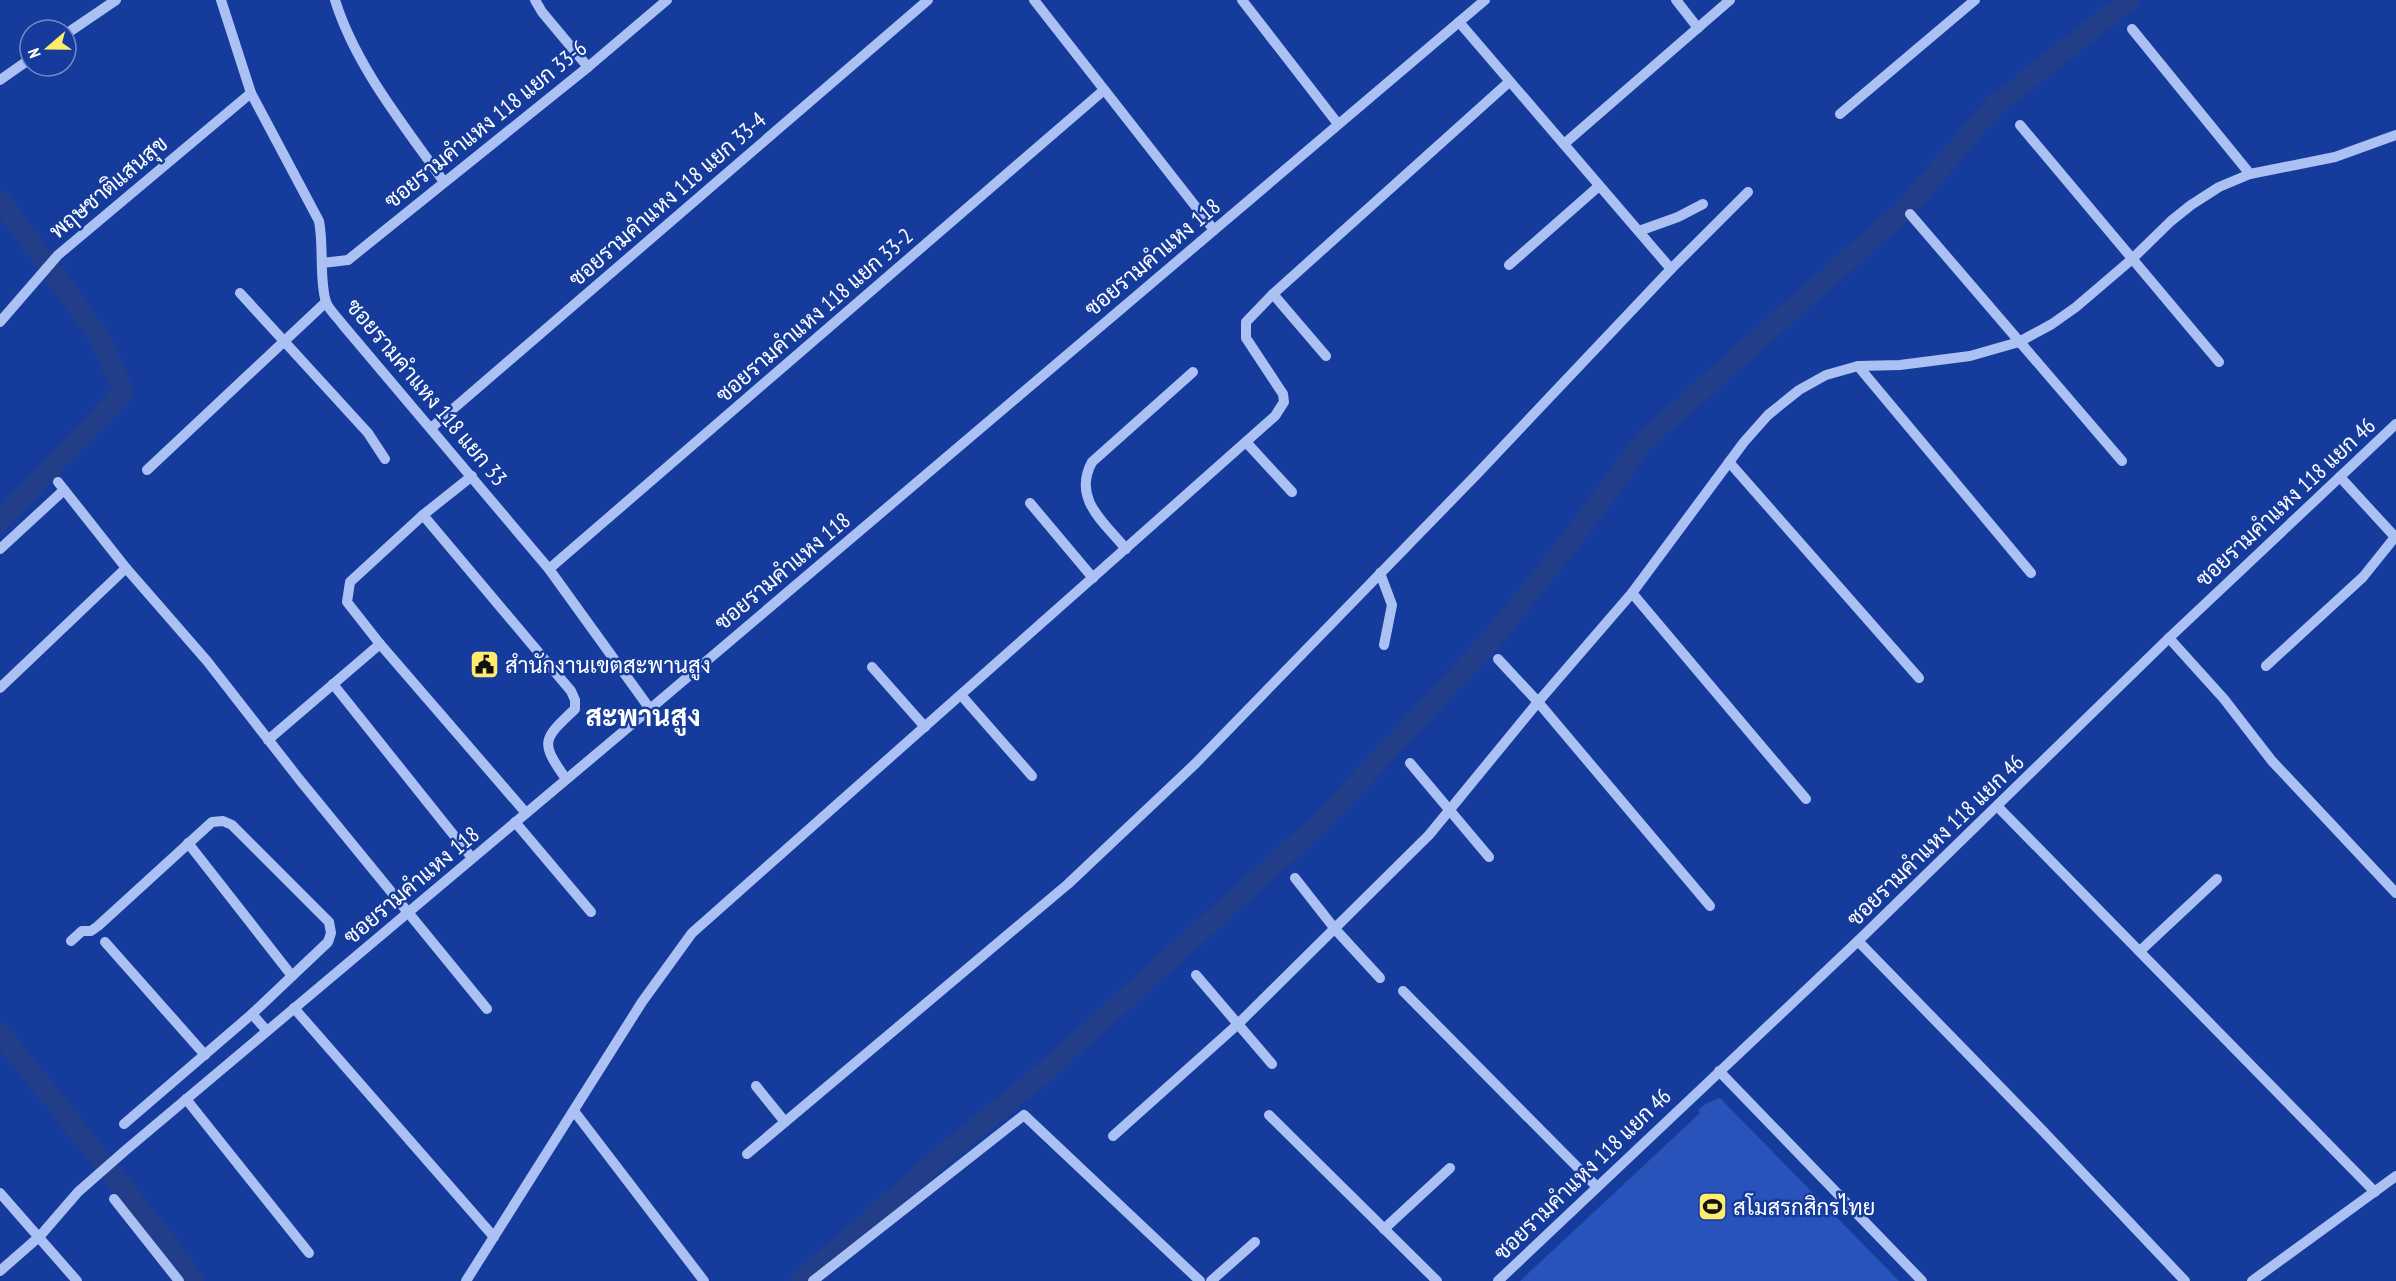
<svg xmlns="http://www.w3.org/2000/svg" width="2396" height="1281" font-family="'PT Sans Narrow',Sarabun,sans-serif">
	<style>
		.green { fill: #2953ba }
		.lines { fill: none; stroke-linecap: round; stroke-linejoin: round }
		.canal { stroke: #233e88; stroke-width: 21 }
		.minor { stroke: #acc1f3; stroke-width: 10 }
		.labels { text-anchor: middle; stroke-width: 5; stroke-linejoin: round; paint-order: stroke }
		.street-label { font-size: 22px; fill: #fff; stroke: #153b9c }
		.poi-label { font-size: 22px; fill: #fff; stroke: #153b9c; text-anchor: start }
		.district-label { font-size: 28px; font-weight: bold; fill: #fff; stroke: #153b9c }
	</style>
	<rect width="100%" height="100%" fill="#153b9c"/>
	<polygon class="green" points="1720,1098 1899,1281 1520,1281 1700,1113 1698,1110 1707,1103"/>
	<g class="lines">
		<g class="canal">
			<polyline points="0,200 97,333 124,392 0,521"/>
			<polyline points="0,1033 163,1238 193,1281"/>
			<polyline points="801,1281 942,1156 1040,1076 1321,822 1493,638 1575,535 1645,440 1904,210 1996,104 2129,0"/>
		</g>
		<g class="minor">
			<path d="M 221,0 L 251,93 L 319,221 C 324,246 319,280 326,302 C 329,310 338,318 343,325 L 549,569 L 650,709"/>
			<path d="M 335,0 C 356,67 404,125 444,182"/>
			<polyline points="535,0 542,12 588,67"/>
			<polyline points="1034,0 1214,230"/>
			<polyline points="1242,0 1338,124"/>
			<polyline points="1676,0 1698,28"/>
			<polyline points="1459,22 1671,269"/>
			<polyline points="2132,29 2250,174"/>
			<polyline points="66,34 116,0"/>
			<polyline points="0,80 30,59"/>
			<polyline points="1840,114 1975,0"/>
			<polyline points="2020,125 2219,362"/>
			<polyline points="1564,144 1730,0"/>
			<polyline points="1910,214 2122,461"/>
			<polyline points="1639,231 1678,217 1703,204"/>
			<polyline points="322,263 348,260 588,67 667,0"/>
			<polyline points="1509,265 1599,186"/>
			<polyline points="240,293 368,433 385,459"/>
			<polyline points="1273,294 1326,356"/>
			<polyline points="0,322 58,255 251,93"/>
			<polyline points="1858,366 2031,573"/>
			<polyline points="431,428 928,0"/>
			<polyline points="1246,442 1292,492"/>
			<polyline points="1729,462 1919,678"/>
			<polyline points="147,470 326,302"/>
			<polyline points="472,476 423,515 350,582 347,602 380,644 526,813"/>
			<polyline points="2340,477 2396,538"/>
			<polyline points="58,482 126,568 207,661 299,779 487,1009"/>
			<polyline points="1030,503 1093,578"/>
			<path d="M 423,515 L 571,691 L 575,700 L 575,709 C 542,740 540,742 566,779"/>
			<polyline points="0,549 64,490"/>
			<path d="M 1126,549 C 1104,522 1072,499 1092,462 L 1193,372"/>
			<polyline points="549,569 1104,90"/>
			<polyline points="1380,573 1392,605 1384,645"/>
			<polyline points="1632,593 1806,799"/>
			<polyline points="2169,638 2224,699 2272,761 2396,893"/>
			<polyline points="1498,659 1538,702 1710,906"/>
			<polyline points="2266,666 2363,577 2395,537"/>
			<polyline points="872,667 925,727"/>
			<polyline points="333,684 472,858"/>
			<polyline points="0,688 126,568"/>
			<polyline points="961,695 1032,776"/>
			<polyline points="268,740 380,644"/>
			<polyline points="1410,763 1489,857"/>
			<polyline points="1998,807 2375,1192"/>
			<polyline points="515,822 591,912"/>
			<polyline points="188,843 292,976"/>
			<polyline points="1295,878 1335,929 1380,978"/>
			<polyline points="71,941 82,931 91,931 98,926 212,822 223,821 232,825 329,922 331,933 328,942 252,1014 124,1124"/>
			<polyline points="1858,941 2042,1130 2185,1281"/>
			<polyline points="105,942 205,1055"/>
			<polyline points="2140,951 2217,879"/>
			<polyline points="1196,975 1272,1064"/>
			<polyline points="1403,991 1597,1187"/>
			<polyline points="294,1008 494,1237"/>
			<polyline points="252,1014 267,1031"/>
			<polyline points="1719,1071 1922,1281"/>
			<polyline points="756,1086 785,1122"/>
			<polyline points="186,1099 309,1253"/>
			<polyline points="574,1111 704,1281"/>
			<polyline points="1269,1115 1437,1281"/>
			<polyline points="1113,1136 1237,1025 1429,835 1538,702 1632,593 1744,442 1768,415 1799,390 1826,375 1858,366 1900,365 1970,356 2019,342 2052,324 2076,307 2131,260 2171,221 2191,205 2219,187 2250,174 2335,157 2396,135"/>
			<polyline points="747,1154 1068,884 1196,763 1477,474 1671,269 1748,192"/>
			<polyline points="0,1193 77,1281"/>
			<polyline points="114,1199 179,1281"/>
			<polyline points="1384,1229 1450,1168"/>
			<polyline points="0,1271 40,1236 78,1192 127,1149 650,709 1485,0"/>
			<polyline points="466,1281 642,1002 692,933 1275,416 1284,402 1283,394 1246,338 1246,322 1273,294 1509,82"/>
			<polyline points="813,1281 1024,1115 1200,1281"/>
			<polyline points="1211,1281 1255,1242"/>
			<polyline points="1498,1281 1858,941 2169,638 2396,424"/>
			<polyline points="2252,1281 2396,1176"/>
		</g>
	</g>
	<defs>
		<symbol id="civic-square" viewBox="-11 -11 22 22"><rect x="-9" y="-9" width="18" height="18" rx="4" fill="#ffec6e" stroke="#153b9c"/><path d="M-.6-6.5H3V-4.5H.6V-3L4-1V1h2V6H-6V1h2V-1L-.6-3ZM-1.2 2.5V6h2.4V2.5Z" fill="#111"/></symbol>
		<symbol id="stadium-square" viewBox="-11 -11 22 22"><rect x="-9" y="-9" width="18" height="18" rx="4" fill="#ffec6e" stroke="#153b9c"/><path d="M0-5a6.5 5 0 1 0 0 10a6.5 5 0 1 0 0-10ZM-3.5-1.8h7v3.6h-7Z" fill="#111"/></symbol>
	</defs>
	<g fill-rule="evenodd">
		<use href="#civic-square" x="468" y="648" width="33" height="33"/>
		<use href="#stadium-square" x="1696" y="1190" width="33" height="33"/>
	</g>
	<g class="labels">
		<g class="street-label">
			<text transform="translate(485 124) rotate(-39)" y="8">ซอยรามคำแหง 118 แยก 33-6</text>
			<text transform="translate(108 187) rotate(-40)" y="8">พฤษชาติแสนสุข</text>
			<text transform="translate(667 199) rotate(-41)" y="8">ซอยรามคำแหง 118 แยก 33-4</text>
			<text transform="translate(1152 257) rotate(-40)" y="8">ซอยรามคำแหง 118</text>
			<text transform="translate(814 315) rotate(-41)" y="8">ซอยรามคำแหง 118 แยก 33-2</text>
			<text transform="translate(427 392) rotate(50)" y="8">ซอยรามคำแหง 118 แยก 33</text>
			<text transform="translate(2285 502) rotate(-43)" y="8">ซอยรามคำแหง 118 แยก 46</text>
			<text transform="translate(782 571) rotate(-40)" y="8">ซอยรามคำแหง 118</text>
			<text transform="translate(1935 840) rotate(-44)" y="8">ซอยรามคำแหง 118 แยก 46</text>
			<text transform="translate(411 885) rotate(-40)" y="8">ซอยรามคำแหง 118</text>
			<text transform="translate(1582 1174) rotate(-44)" y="8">ซอยรามคำแหง 118 แยก 46</text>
		</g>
		<g class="poi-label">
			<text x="505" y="673">สำนักงานเขตสะพานสูง</text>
			<text x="1733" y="1215">สโมสรกสิกรไทย</text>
		</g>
		<g class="district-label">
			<text x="643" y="726">สะพานสูง</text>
		</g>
	</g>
	<g transform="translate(48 48) rotate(250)"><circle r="28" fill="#153b9c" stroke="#7389c4" stroke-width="1.5"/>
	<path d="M0-4.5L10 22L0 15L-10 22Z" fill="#ffec6e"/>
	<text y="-9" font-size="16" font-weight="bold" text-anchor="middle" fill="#ffffff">N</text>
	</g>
</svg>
